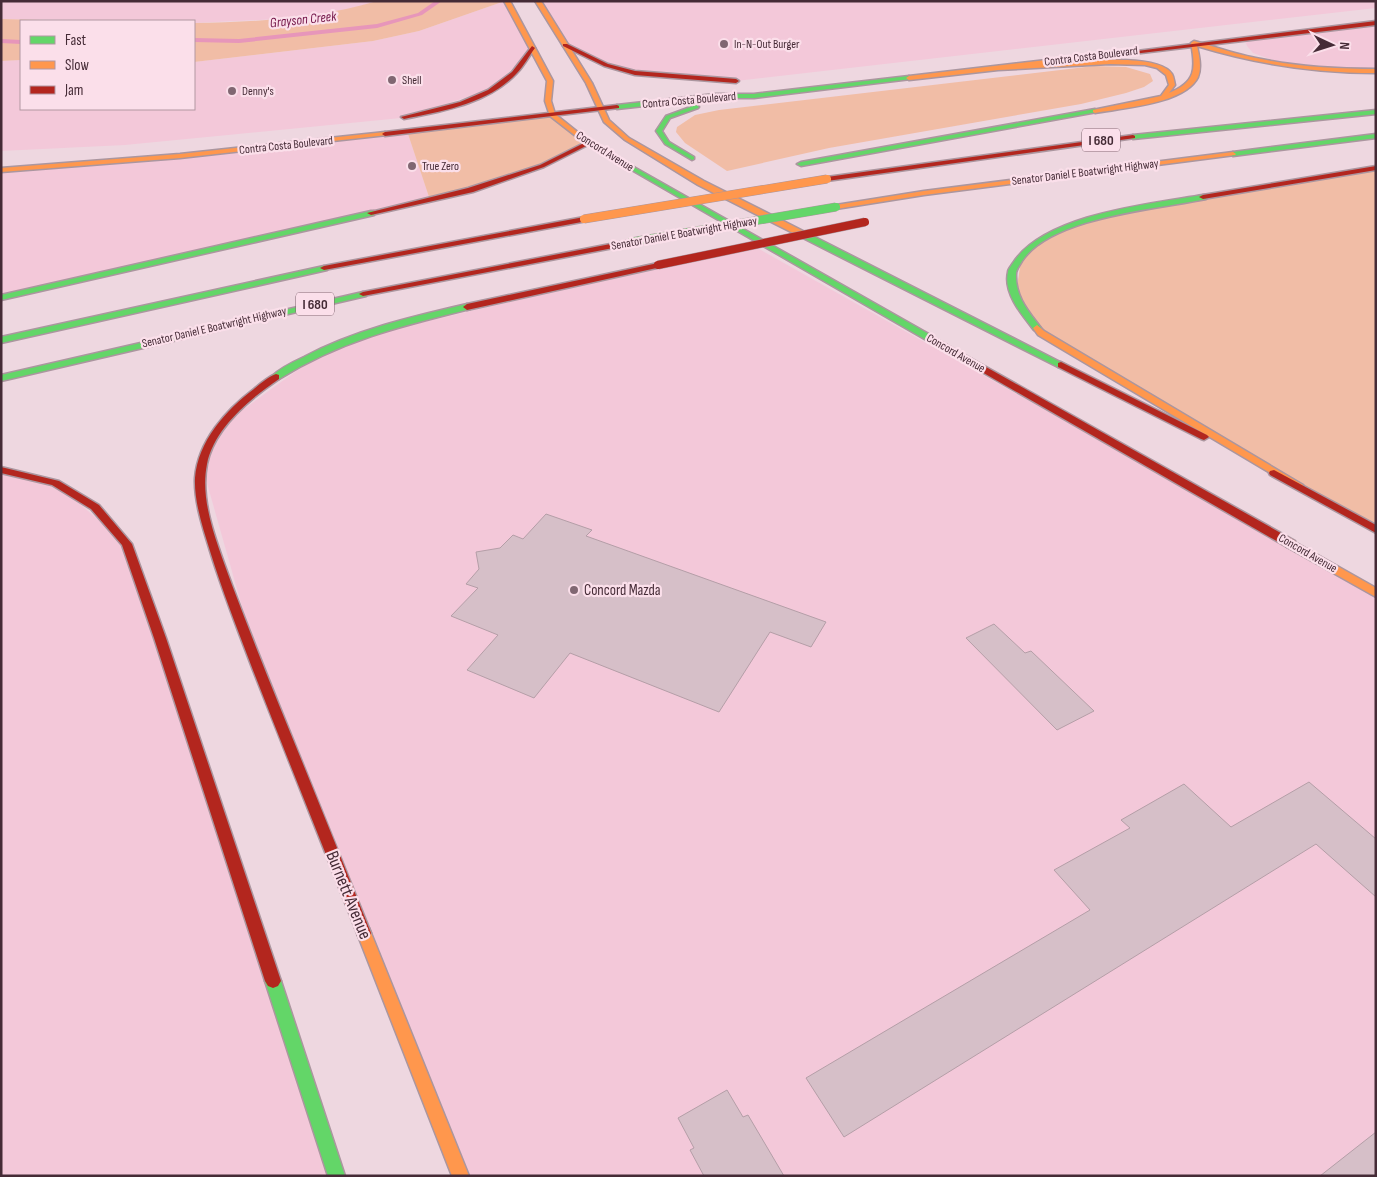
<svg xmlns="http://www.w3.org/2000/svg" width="1377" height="1177" font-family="'Sofia Sans Condensed',sans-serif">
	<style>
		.built { fill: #f3c8d9 }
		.green { fill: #f1bda6 }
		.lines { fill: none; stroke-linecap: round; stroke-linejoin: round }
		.stream { fill: #e796ba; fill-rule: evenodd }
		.building { fill: #d6bfc8; stroke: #b49ea7 }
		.fast-casing { stroke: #ab969f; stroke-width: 3 }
		.slow-casing { stroke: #ab969f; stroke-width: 3 }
		.jam-casing { stroke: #ab969f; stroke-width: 3 }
		.fast { fill: #63d668; fill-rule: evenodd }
		.slow { fill: #ff974d; fill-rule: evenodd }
		.jam { fill: #b3261e; fill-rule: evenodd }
		.fast-bridge-casing { stroke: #ab969f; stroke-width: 9; stroke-linecap: butt }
		.slow-bridge-casing { stroke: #ab969f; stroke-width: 9; stroke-linecap: butt }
		.jam-bridge-casing { stroke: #ab969f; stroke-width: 9; stroke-linecap: butt }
		.fast-bridge { stroke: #63d668; stroke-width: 8 }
		.slow-bridge { stroke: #ff974d; stroke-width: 8 }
		.jam-bridge { stroke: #b3261e; stroke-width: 8 }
		.poi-dot { fill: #806772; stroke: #fbdfea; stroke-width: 2 }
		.labels { text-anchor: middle; stroke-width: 4.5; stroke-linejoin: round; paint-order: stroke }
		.far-poi-label { font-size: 12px; fill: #452b36; stroke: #fbdfea; text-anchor: start }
		.far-street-label { font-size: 12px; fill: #452b36; stroke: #fbdfea }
		.far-water-label { font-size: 14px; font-style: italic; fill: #741649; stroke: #fbdfea }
		.shield { fill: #fbdfea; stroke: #7c616c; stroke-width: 1 }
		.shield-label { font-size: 14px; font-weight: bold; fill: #452b36 }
		.poi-label { font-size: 15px; fill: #452b36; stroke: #fbdfea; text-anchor: start }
		.near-street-label { font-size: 18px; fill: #452b36; stroke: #fbdfea }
	</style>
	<rect width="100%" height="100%" fill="#eed7e0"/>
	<g class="built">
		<polygon points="1,1 377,1 343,11 300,18 194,23 194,21 1,19"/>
		<polygon points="505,1 532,48 493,89 401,118 125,145 1,151 1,61 21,60 21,109 194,109 194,62 373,41 419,31"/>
		<polygon points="538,1 1376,1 1376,8 736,81 622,70 565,45"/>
		<polygon points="1376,23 1376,71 1298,69 1253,53 1247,46 1244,38"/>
		<polygon points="407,131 430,200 1,298 1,170"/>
		<polygon points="752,245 1376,596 1376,1176 461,1176 261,674 201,462 223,424 335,343"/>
		<polygon points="1,470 55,483 127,544 337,1176 1,1176"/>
	</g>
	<g class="green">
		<path d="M 377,1 L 505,1 L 419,31 L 373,41 L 194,62 L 194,23 C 256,22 316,19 377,1 Z"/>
		<polygon points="1,19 84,21 21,21 21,60 1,61"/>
		<polygon points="1094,66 1126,67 1150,74 1153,81 1144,87 1126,93 1081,104 829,148 727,171 685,143 676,132 677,127 695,115 719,110"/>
		<polygon points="552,115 588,143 542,166 430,200 407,131"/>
		<polygon points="1376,168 1376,530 1041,333 1015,300 1022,254 1082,221"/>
	</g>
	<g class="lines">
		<g class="stream">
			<polygon points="435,1 442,1 422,15 377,28 239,43 194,42 194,38 239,39 377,24 418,13"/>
			<polygon points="1,39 21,40 21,44 1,43"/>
		</g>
	</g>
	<g class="building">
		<polygon points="546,514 592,530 586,536 826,622 811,647 770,632 719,712 570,653 534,698 467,670 498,635 451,616 478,588 466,584 479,569 476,552 500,548 513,535 523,539"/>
		<polygon points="994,624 1025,653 1031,651 1094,711 1057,730 966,638"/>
		<polygon points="1309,782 1376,839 1376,897 1316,844 844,1137 806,1078 1090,910 1054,870 1130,828 1121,820 1184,784 1231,827"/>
		<polygon points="727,1090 743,1117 748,1115 784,1176 704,1176 690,1150 694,1148 678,1118"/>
		<polygon points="1376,1132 1376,1176 1320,1176"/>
	</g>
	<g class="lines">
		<defs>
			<g id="fast">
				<polygon points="909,76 912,78 911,79 754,98 715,98 617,109 614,107 617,105 715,94 754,94"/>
				<polygon points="696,105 699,107 698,108 670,118 662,131 669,142 694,157 694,159 692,160 665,144 656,131 666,116"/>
				<polygon points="1095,109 1097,110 1097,112 801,166 797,164 801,162"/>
				<polygon points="1376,110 1376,114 1133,139 1130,137 1133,135"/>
				<polygon points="1376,134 1376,138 1233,156 1230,154 1233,152"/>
				<polygon points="632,166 934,337 935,339 934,341 928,341 630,169 628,168"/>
				<path d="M 1203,195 L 1206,195 L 1206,199 C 1157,209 1051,217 1022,261 C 1020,265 1016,269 1016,274 C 1015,297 1029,312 1041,328 L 1040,330 L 1034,330 C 1022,315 1003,293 1008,272 C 1008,269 1012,265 1013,263 C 1045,214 1150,204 1203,195 Z"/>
				<polygon points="371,211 374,211 374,215 1,300 1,295"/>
				<polygon points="801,233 807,233 1066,365 1064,367 1058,367 801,237"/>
				<polygon points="324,266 328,268 327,270 1,343 1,337"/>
				<polygon points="363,292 367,294 366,296 1,381 1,375"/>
				<path d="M 467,304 L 471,307 L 470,309 C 401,326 340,341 279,379 L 273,379 L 271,377 C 280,368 293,362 304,357 C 355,330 411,317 467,304 Z"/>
				<polygon points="273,974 278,976 281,981 345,1176 328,1176 265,981 268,976"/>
			</g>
			<g id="slow">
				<polygon points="504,1 510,1 553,81 551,101 555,114 590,142 634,167 634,169 630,169 586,144 550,116 545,101 547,81"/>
				<polygon points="535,1 541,1 592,83 609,120 629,138 704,181 807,233 807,237 801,237 698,185 625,140 604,122 586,83"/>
				<path d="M 1194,41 C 1216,47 1238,55 1261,59 C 1299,67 1337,69 1376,69 L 1376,73 C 1315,73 1256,64 1197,46 C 1199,55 1202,68 1198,77 C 1185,104 1122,108 1095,113 L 1093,112 L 1093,110 L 1161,96 L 1169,85 L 1166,75 L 1157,68 L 1145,65 L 1110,64 L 998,70 L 909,80 L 906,78 L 909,76 L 1116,52 L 1119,54 L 1118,55 L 1050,63 C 1074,62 1158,52 1172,74 C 1174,77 1174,82 1175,85 L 1169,93 C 1196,82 1196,69 1191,43 Z"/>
				<polygon points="385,132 388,134 387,135 180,158 1,172 1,168 180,154"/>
				<polygon points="1233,152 1236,154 1235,155 924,195 836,209 832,207 836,205 924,191"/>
				<polygon points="1037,325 1044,331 1303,485 1302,487 1294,487 1038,335 1033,328"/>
				<polygon points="1291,540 1376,588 1376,597 1287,547 1286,544 1287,541"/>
				<polygon points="364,926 369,928 371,933 469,1176 452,1176 357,933 359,928"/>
			</g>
			<g id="jam">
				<polygon points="1376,21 1376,25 1116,56 1113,54"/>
				<polygon points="563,44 567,44 608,64 635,71 736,79 739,81 736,83 635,75 604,66 563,46"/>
				<path d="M 532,46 L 535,48 C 529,56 524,66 517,73 C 488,104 443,111 404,119 L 401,117 L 460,102 L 488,90 L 512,72 Z"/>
				<polygon points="617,105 619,106 619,108 385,136 382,134 385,132"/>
				<polygon points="1133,135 1135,136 1135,138 827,181 823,179 827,177"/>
				<polygon points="588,141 591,143 590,144 544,167 473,192 371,215 367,213 468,188 540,165"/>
				<polygon points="1376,166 1376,170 1203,199 1199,197 1203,195"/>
				<polygon points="584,217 587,217 587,221 324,270 320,268 324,266"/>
				<polygon points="631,240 634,240 634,244 363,296 359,294 363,292"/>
				<polygon points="658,263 662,265 661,267 467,310 463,307 467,304"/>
				<polygon points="931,336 1295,541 1296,544 1295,547 1287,547 928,341 927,339"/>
				<polygon points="1061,362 1207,435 1209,437 1204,440 1201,439 1058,367 1058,363"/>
				<path d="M 276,374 L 279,375 L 279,379 C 251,398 214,428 207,464 C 199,503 219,548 232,585 C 247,625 263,665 279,705 C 310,781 341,857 371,933 L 369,938 L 364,940 L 359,938 L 357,933 C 322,844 286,755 251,665 C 237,628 222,590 210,551 C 203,528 194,502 195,478 C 198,441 226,410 254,389 C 261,383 268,377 276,374 Z"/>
				<polygon points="1,467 59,481 99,505 132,544 166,638 281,981 278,986 273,988 268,986 265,981 154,638 122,545 91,509 52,485 1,473"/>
				<polygon points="1274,470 1376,525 1376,533 1270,475 1269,473 1270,471"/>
			</g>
		</defs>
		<use href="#fast" class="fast-casing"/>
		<use href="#slow" class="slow-casing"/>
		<use href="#jam" class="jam-casing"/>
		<use href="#fast" class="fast"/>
		<use href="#slow" class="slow"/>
		<use href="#jam" class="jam"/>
		<defs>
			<polyline id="fast-bridge" points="631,242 836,207"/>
			<polyline id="slow-bridge" points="584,219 827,179"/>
			<polyline id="jam-bridge" points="658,265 865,222"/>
		</defs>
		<use href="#fast-bridge" class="fast-bridge-casing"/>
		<use href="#slow-bridge" class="slow-bridge-casing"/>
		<use href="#jam-bridge" class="jam-bridge-casing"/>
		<use href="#fast-bridge" class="fast-bridge"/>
		<use href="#slow-bridge" class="slow-bridge"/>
		<use href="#jam-bridge" class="jam-bridge"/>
	</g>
	<g class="poi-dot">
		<circle cx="724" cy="44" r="5"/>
		<circle cx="392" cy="80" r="5"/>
		<circle cx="232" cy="91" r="5"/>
		<circle cx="412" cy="166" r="5"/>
		<circle cx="574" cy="590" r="5"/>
	</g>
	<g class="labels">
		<g class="far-poi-label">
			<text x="734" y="48">In-N-Out Burger</text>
			<text x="402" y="84">Shell</text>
			<text x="242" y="95">Denny's</text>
			<text x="422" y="170">True Zero</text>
		</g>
		<g class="far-street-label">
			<text transform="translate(1091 56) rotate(-7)" y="4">Contra Costa Boulevard</text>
			<text transform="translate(689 100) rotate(-5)" y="4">Contra Costa Boulevard</text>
			<text transform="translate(286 145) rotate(-6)" y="4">Contra Costa Boulevard</text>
			<text transform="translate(605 151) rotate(32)" y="4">Concord Avenue</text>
			<text transform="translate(1085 172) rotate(-7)" y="4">Senator Daniel E Boatwright Highway</text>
			<text transform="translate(684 233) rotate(-10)" y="4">Senator Daniel E Boatwright Highway</text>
			<text transform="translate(214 327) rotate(-13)" y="4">Senator Daniel E Boatwright Highway</text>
			<text transform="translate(956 353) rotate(30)" y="4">Concord Avenue</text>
			<text transform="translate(1308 553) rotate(30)" y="4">Concord Avenue</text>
		</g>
		<g class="far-water-label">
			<text transform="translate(303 19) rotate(-6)" y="5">Grayson Creek</text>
		</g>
		<g class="shield">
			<rect x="1082" y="128.5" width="38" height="23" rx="4"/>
			<rect x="296" y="292.5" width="38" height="23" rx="4"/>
		</g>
		<g class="shield-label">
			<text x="1101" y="145">I 680</text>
			<text x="315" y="309">I 680</text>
		</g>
		<g class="poi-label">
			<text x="584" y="595">Concord Mazda</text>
		</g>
		<g class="near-street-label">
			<text transform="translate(349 895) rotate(68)" y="6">Burnett Avenue</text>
		</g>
	</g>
	<rect width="1377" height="1177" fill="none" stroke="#452b36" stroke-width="5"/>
	<rect x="20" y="20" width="175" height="90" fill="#fbdfea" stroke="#b297a2"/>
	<rect x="30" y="36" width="25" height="8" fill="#63d668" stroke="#b297a2"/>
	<text x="65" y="45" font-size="15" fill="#452b36">Fast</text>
	<rect x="30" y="61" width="25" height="8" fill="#ff974d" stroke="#b297a2"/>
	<text x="65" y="70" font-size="15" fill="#452b36">Slow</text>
	<rect x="30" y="86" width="25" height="8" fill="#b3261e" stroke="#b297a2"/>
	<text x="65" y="95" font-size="15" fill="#452b36">Jam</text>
	<g transform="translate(1332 45) rotate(94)" stroke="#fbdfea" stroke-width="4" paint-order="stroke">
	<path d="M0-4L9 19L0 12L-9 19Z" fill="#452b36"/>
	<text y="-8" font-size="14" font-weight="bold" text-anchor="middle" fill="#452b36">N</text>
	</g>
</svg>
